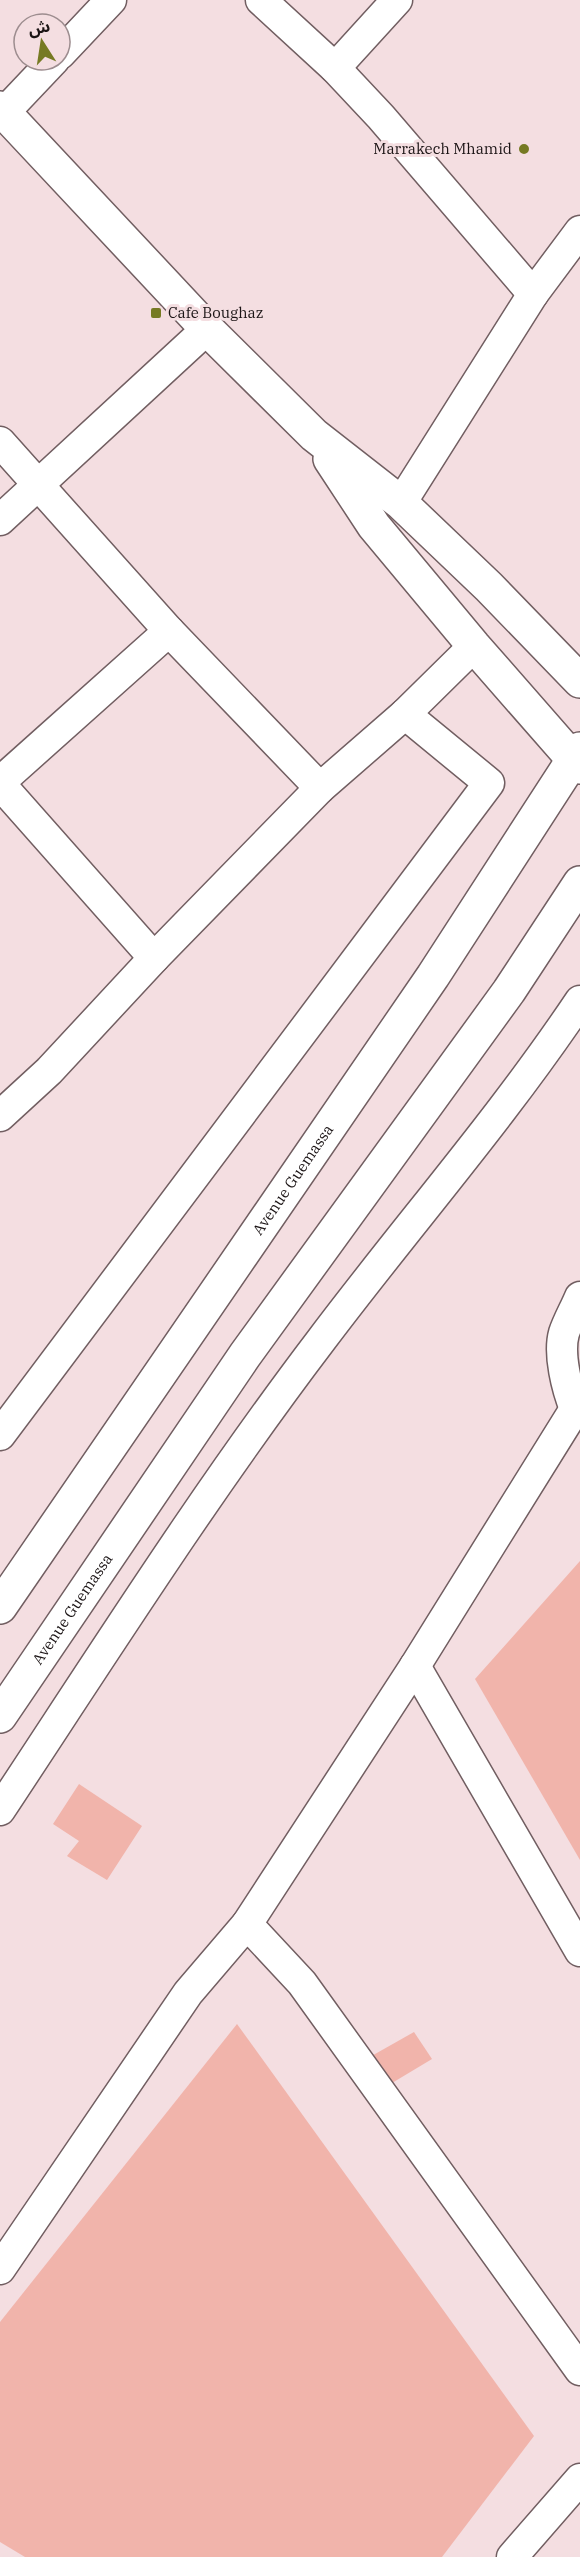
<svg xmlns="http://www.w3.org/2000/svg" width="580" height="2557" font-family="'IBM Plex Serif','Noto Sans Arabic',serif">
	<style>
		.building { fill: #f1b4ab }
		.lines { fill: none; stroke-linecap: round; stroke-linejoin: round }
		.minor-casing { stroke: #715e61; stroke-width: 33 }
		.tertiary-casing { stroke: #715e61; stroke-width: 36 }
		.secondary-casing { stroke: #715e61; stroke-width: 36 }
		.minor { stroke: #fff; stroke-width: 30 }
		.tertiary { stroke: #fff; stroke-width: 33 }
		.secondary { stroke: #fff; stroke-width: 33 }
		.poi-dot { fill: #767a23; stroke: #f4dee1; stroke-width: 2 }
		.labels { text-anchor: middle; stroke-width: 6; stroke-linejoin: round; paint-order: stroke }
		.poi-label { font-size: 15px; fill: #1b1415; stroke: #f4dee1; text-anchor: end }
		.street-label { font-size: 15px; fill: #1b1415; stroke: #f4dee1 }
	</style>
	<rect width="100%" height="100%" fill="#f4dee1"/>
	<g class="building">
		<polygon points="580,1561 580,1860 475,1679"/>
		<polygon points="79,1784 142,1826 107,1880 67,1856 79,1841 53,1824"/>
		<polygon points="237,2024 534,2436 442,2557 25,2557 0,2542 0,2322"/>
		<polygon points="414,2032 432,2059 387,2086 368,2058"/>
	</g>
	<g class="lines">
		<defs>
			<g id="minor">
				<polyline points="261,0 335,68 381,117 533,294"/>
				<polyline points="60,54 111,0"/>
				<polyline points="335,68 397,0"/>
				<polyline points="0,117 54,60"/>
				<polyline points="0,442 169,631 320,788"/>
				<polyline points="401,503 533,294 580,231"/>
				<polyline points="0,520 207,329"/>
				<polyline points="0,782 169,631"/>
				<polyline points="0,784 154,958"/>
				<polyline points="0,1116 49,1071 154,958 320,788 405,714 474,646"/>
				<path d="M 580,1297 C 575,1309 568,1321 564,1333 C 558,1354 567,1389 575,1409 L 580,1410"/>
				<polyline points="0,1435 489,783 405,714"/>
				<polyline points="415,1666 580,1951"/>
				<path d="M 0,1810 C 105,1651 207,1490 322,1339 C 407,1226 501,1119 580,1001"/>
				<polyline points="247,1924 415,1666 575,1409"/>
				<polyline points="0,2269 188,1993 247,1924 302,1983 580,2370"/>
				<polyline points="512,2557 580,2479"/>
			</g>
			<g id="tertiary">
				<polyline points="0,108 207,329 314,435 401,503 489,587 580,681"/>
				<polyline points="330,459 374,526 474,646 580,767"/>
			</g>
			<g id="secondary">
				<path id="s1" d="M 0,1607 L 433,976 L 580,749"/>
				<path id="s2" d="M 0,1716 L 245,1355 L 509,991 L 580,883"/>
			</g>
		</defs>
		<use href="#minor" class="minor-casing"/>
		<use href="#tertiary" class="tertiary-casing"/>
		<use href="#secondary" class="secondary-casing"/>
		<use href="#minor" class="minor"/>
		<use href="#tertiary" class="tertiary"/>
		<use href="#secondary" class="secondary"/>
	</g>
	<g class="poi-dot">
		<circle cx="524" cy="149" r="6"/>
		<rect x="150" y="307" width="12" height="12" rx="3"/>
	</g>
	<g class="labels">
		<g class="poi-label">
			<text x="512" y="154">Marrakech Mhamid</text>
			<text x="168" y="318" text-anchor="start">Cafe Boughaz</text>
		</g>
		<g class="street-label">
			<text dy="5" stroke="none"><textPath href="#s1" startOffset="518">Avenue Guemassa</textPath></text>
			<text dy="5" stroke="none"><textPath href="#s2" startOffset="129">Avenue Guemassa</textPath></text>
		</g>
	</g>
	<g transform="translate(42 42) rotate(348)"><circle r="28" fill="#f4dee1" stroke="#9d8d8f" stroke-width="1.5"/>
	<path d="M0-4.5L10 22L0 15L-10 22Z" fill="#767a23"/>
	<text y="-9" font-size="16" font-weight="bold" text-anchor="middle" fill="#1b1415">ش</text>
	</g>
</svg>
